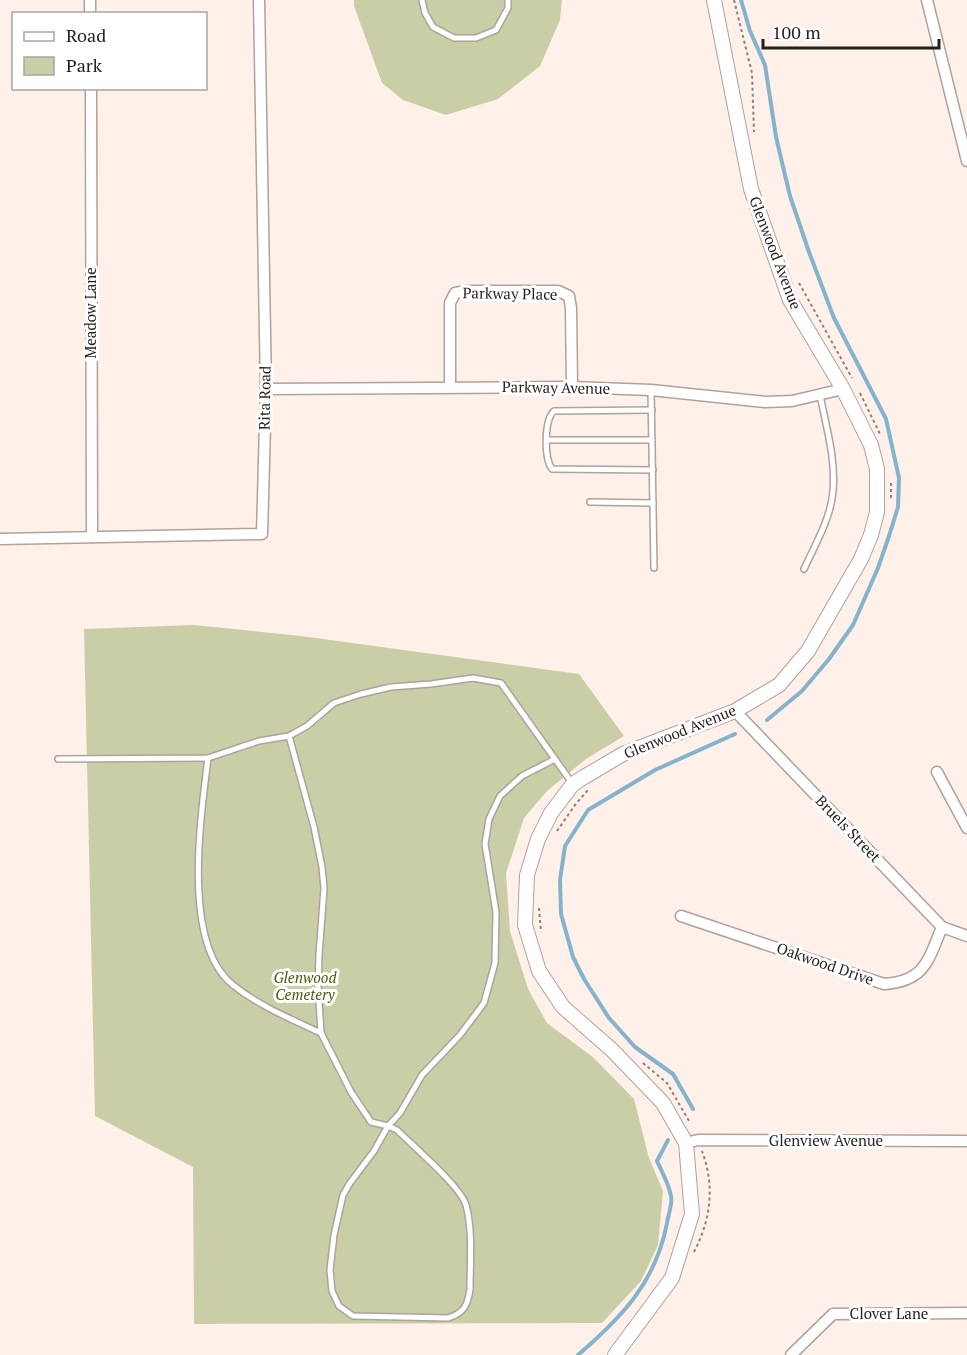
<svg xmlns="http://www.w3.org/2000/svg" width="967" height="1355" font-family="'PT Serif',serif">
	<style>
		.green { fill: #c9cea7 }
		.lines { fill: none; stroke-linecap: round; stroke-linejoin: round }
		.stream { stroke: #84b4cc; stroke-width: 4 }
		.service-casing { stroke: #afa19c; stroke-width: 8 }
		.minor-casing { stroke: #afa19c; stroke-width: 13 }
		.tertiary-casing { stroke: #afa19c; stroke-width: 16 }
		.path { stroke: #8a817d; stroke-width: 2; stroke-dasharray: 3 3; stroke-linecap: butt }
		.service { stroke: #fff; stroke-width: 5 }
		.minor { stroke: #fff; stroke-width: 10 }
		.tertiary { stroke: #fff; stroke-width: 14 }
		.labels { text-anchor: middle; stroke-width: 6; stroke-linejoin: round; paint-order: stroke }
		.street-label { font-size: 15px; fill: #241f1d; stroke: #fff }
		.park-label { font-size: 15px; font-style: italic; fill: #52560c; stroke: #fff }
	</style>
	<rect width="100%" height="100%" fill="#fff0ea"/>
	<g class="green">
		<polygon points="354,0 562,0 560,20 540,66 498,99 446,115 403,100 382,83 354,6"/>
		<polygon points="194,625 301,636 579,674 624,736 586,759 547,791 524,818 506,873 510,931 528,989 547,1023 594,1058 634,1099 649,1158 663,1191 658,1245 641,1281 602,1323 194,1324 193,1167 95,1116 84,629"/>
	</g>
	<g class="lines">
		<g class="stream">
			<polyline points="741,0 750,31 765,65 776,137 790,196 809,252 834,318 886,419 899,478 898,507 889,536 878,568 853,625 829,659 802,691 767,720"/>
			<polyline points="693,1109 673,1074 635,1047 609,1018 584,979 573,957 561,914 560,880 565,846 588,810 655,770 735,734"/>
			<path d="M 578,1355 C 622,1317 656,1282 667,1223 C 668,1215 673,1203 671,1196 C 669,1184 662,1172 657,1161 L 668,1140"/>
		</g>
		<defs>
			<g id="service">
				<polyline points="422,0 425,13 433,27 454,38 476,38 496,30 508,8 508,0"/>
				<polyline points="651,390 654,568"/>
				<path d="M 652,410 L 554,411 C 544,420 544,458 552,469 L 653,470"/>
				<polyline points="547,440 652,440"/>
				<polyline points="590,502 653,503"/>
				<path d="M 804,569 C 815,545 831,518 833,491 C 836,459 826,426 820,395"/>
				<polyline points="289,736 314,827 322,867 324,888 319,955 318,986 321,1033 351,1092 371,1122 388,1126 400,1113 422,1075 460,1035 484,1003 495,963 496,912 485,844 489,819 500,796 522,776 555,759"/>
				<path d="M 208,758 C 201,816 181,944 233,985 C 259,1006 291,1019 321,1033"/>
				<polyline points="58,759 208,758 259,741 289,736 307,726 334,703 361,694 391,687 431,684 473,678 501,683 572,783"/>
				<path d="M 388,1126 L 397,1130 C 414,1147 460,1186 466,1205 C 473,1231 470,1262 470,1289 C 468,1305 464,1313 448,1318 L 353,1316 L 339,1306 L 332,1291 L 330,1270 L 334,1235 L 343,1195 L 350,1183 L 374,1151 Z"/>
			</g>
			<g id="minor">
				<polyline points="90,0 90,14"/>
				<polyline points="927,0 967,161"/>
				<polyline points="91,88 92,537"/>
				<polyline points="450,387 450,303 455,293 467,291 558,291 569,296 571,308 572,387"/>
				<polyline points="266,389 572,387 651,390 765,402 792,401 843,389"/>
				<polyline points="0,539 262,534 266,389 259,0"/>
				<polyline points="735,711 942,927 967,936"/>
				<polyline points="937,772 967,828"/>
				<path d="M 681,916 L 884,984 C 925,981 928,961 942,927"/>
				<polyline points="686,1143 698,1140 967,1141"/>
				<polyline points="791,1355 833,1314 967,1313"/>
			</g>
			<polyline id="tertiary" points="615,1355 672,1278 692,1214 686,1143 663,1103 612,1050 563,1007 539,971 525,925 527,875 538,839 551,813 573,784 584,777 623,754 735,711 779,685 808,651 861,559 871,535 877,512 877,469 871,445 843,389 790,300 751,189 714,0"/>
		</defs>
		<use href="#service" class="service-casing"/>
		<use href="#minor" class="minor-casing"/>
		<use href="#tertiary" class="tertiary-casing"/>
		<g class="path">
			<polyline points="734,0 752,73 754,132"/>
			<polyline points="799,283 852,378"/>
			<polyline points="860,393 880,434"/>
			<polyline points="891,483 891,501"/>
			<polyline points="557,831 575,805 588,790"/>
			<polyline points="539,908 541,932"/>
			<polyline points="643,1063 667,1083 689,1121"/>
			<path d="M 694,1252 C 711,1219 715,1186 702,1151"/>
		</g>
		<use href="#service" class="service"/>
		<use href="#minor" class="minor"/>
		<use href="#tertiary" class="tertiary"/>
	</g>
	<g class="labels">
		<g class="street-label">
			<text transform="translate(775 253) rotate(69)" y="5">Glenwood Avenue</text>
			<text transform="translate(510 294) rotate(1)" y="5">Parkway Place</text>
			<text transform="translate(91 313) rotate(-90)" y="5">Meadow Lane</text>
			<text transform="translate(556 388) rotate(1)" y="5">Parkway Avenue</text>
			<text transform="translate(265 398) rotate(-89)" y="5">Rita Road</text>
			<text transform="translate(680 732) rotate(-22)" y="5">Glenwood Avenue</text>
			<text transform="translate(848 829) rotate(46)" y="5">Bruels Street</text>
			<text transform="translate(825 964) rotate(19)" y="5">Oakwood Drive</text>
			<text x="826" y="1146">Glenview Avenue</text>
			<text x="889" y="1319">Clover Lane</text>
		</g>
		<g class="park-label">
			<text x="305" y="983">Glenwood<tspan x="305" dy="17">Cemetery</tspan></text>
		</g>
	</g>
	<rect x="12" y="12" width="195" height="78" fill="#ffffff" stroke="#a7a5a5" stroke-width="1.5"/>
	<rect x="24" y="32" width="30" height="9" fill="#ffffff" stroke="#a7a5a5" stroke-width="1.5"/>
	<text x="66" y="42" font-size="18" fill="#241f1d">Road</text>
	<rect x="24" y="57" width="30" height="18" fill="#c9cea7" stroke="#a7a5a5" stroke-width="1.5"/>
	<text x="66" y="72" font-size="18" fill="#241f1d">Park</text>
	<path d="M763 39v9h176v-9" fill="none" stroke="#241f1d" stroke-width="3"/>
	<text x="772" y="39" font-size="18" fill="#241f1d" stroke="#ffffff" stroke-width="4.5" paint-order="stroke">100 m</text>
</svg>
